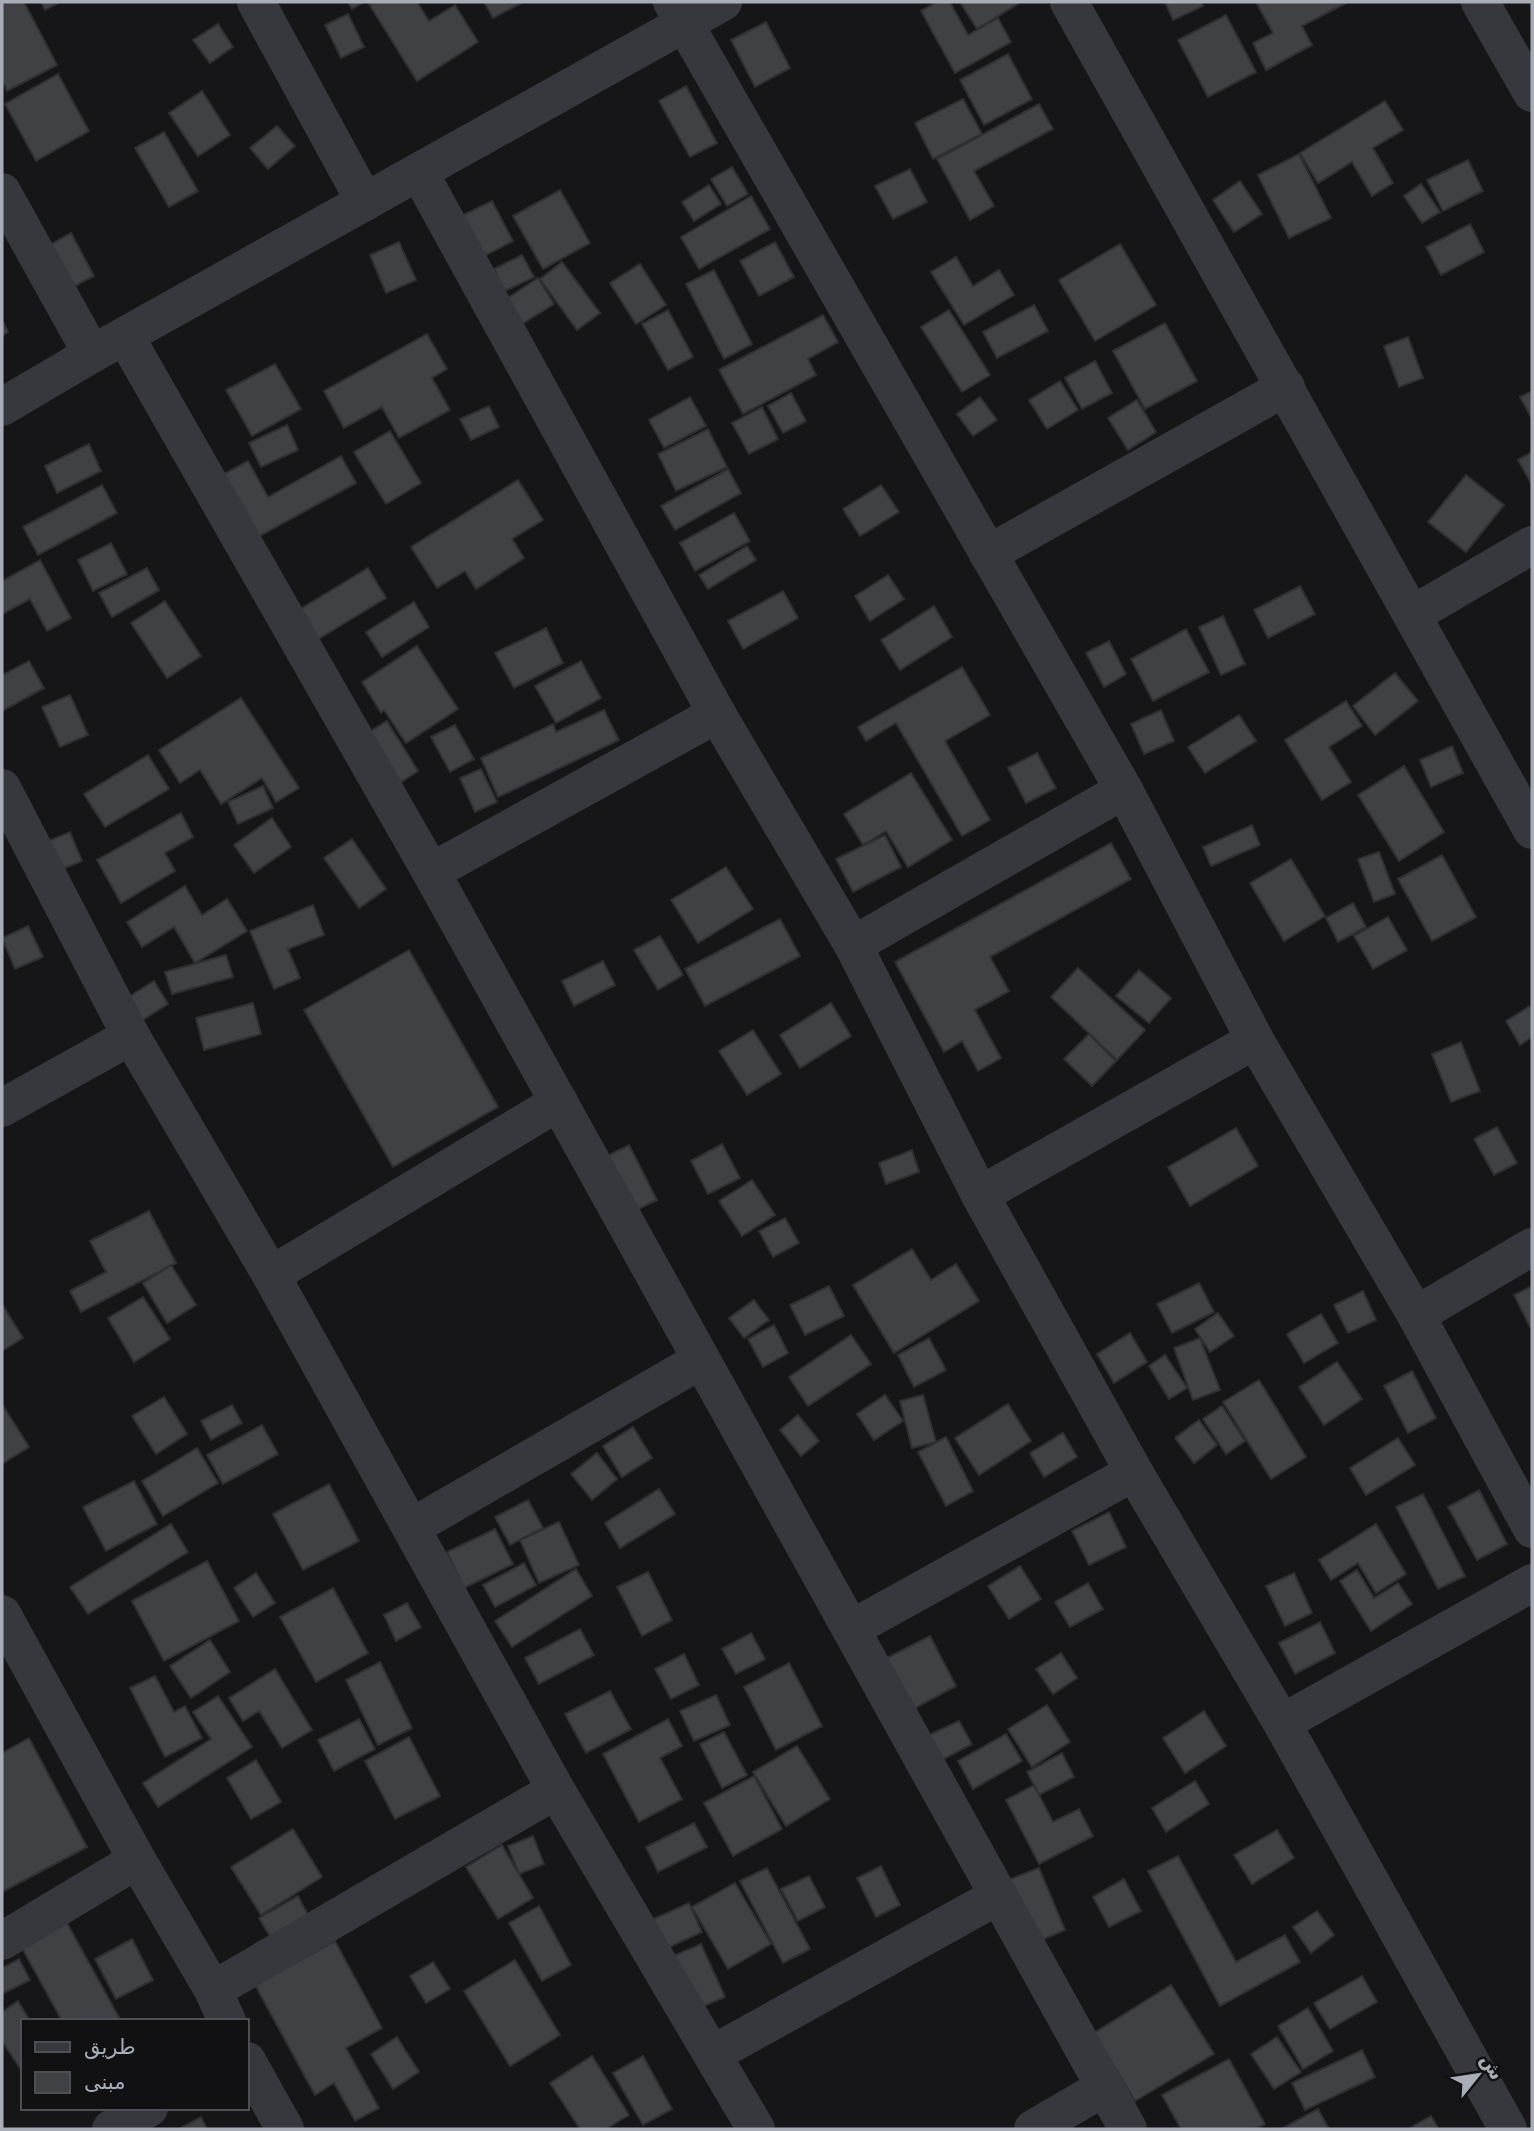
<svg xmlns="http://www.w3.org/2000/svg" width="1534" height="2131" font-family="'DejaVu Sans',Cairo,sans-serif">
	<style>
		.building { fill: #404145; stroke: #303034; stroke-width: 2 }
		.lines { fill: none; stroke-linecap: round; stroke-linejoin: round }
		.street { stroke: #37383d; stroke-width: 38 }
	</style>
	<rect width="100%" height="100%" fill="#161618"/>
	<g class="building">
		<polygon points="2,2 24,2 57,65 7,91 2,80"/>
		<polygon points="41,2 60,2 45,10"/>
		<polygon points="348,2 364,2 352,9"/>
		<polygon points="373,2 417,2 429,21 455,5 478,42 417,81 369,4"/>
		<polygon points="484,2 523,2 493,18"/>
		<polygon points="937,2 950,2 968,35 998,18 1011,42 955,73 921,11"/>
		<polygon points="960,2 1021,2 977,29"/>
		<polygon points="1165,2 1201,2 1203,6 1173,20"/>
		<polygon points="1256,2 1348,2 1302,26 1312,45 1266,70 1253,43 1273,33"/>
		<polygon points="348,14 364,47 341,58 325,25"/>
		<polygon points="1226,15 1256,72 1208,97 1178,40"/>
		<polygon points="766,22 790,68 755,87 731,40"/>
		<polygon points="218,24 233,47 210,63 193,40"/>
		<polygon points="1008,54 1032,99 984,125 960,80"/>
		<polygon points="58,74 89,131 36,161 5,104"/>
		<polygon points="686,86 717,143 690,157 659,101"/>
		<polygon points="202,91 230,135 198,156 169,113"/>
		<polygon points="963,99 982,134 933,159 915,123"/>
		<polygon points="1385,101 1403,130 1373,148 1393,183 1372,196 1352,162 1318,183 1300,153"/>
		<polygon points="1039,104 1053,129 974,171 994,206 970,220 937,159"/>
		<polygon points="277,126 295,146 268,169 250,148"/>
		<polygon points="164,132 198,191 169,207 135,148"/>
		<polygon points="1299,154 1331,218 1289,238 1258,175"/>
		<polygon points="1468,160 1483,191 1443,211 1427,180"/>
		<polygon points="732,167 748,194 727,206 711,179"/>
		<polygon points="910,169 927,202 893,219 875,186"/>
		<polygon points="1240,181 1262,214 1234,232 1213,200"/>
		<polygon points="1421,184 1440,212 1422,223 1404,196"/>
		<polygon points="709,185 721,204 694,221 682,202"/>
		<polygon points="560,190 590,243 543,269 513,216"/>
		<polygon points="751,196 770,229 699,269 681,237"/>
		<polygon points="492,201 513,241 482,257 461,216"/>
		<polygon points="1470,224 1484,252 1441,275 1426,247"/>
		<polygon points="71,233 94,276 65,291 43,249"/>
		<polygon points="399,242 416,280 386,293 370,255"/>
		<polygon points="775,242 794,277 759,296 740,261"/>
		<polygon points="1120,244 1156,305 1095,341 1059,280"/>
		<polygon points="522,255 534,277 505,291 494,269"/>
		<polygon points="956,257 973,286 999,270 1014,295 964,325 931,272"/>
		<polygon points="562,262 600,313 577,330 540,279"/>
		<polygon points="640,264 666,305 636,324 610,283"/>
		<polygon points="714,270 752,344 724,359 686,284"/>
		<polygon points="538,278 554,304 519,326 503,301"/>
		<polygon points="1034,305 1048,331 997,358 983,332"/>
		<polygon points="668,310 693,357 668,370 642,324"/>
		<polygon points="949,310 990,375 962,392 921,327"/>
		<polygon points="823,315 838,342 808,359 816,375 743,414 719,370"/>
		<polygon points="2,320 8,332 2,336"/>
		<polygon points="1165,323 1197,381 1145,409 1113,351"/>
		<polygon points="427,334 447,369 432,378 450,410 399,438 382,407 344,428 324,391"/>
		<polygon points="1408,337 1423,378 1399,387 1384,346"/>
		<polygon points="1095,361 1112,393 1082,409 1065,378"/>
		<polygon points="275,364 301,409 252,436 226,390"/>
		<polygon points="1060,381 1078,410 1047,429 1029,400"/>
		<polygon points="1532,391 1532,419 1520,397"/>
		<polygon points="791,393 806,421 783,433 768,406"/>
		<polygon points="690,397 706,426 664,448 649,420"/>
		<polygon points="980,397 997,420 973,436 957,414"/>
		<polygon points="1137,400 1156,432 1128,450 1108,418"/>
		<polygon points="489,406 499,427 471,440 460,419"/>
		<polygon points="762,407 778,439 749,454 732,423"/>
		<polygon points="287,425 298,450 261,467 249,443"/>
		<polygon points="708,429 727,467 676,491 658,454"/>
		<polygon points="390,431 421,483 386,504 354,452"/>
		<polygon points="89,444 101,471 57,493 45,466"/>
		<polygon points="1532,452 1532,485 1518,460"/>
		<polygon points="341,456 356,483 258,537 224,474 248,461 268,497"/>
		<polygon points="728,469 741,493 675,530 661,506"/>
		<polygon points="1466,475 1504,505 1466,552 1428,522"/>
		<polygon points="518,480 543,520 512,539 524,558 476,589 465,571 437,588 411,547"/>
		<polygon points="102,485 117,513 38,555 23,527"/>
		<polygon points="881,485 899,512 860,536 843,509"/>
		<polygon points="734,513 750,541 695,571 680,543"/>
		<polygon points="111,543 127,574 93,591 78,560"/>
		<polygon points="747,546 756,560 708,589 699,575"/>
		<polygon points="40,560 71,618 47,631 30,599 2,614 2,581"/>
		<polygon points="147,568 159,590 112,617 99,593"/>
		<polygon points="368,568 386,598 310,644 292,614"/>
		<polygon points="888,575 904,599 870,621 855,596"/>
		<polygon points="1300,586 1315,614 1268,638 1254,610"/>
		<polygon points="783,591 798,618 743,649 728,621"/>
		<polygon points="165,601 201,656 167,678 131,623"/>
		<polygon points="414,602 429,627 382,657 366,632"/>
		<polygon points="934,606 952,637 900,670 881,640"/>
		<polygon points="1223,616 1245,664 1221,675 1199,627"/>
		<polygon points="546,628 563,663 514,688 495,653"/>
		<polygon points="1186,629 1209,672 1153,701 1131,659"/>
		<polygon points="1109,641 1126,674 1104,687 1086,653"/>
		<polygon points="417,646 458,709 406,743 384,710 381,713 362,682"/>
		<polygon points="29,661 44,688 2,711 2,675"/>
		<polygon points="581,661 601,698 556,723 535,686"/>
		<polygon points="962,667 990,715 945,741 990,820 962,836 896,723 866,741 858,727"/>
		<polygon points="1395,673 1418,701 1375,735 1353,706"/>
		<polygon points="70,695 88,735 60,747 42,707"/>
		<polygon points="241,698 299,788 276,802 262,778 221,804 200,770 180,783 159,750"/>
		<polygon points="1346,701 1362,726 1329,747 1351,782 1322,800 1285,740"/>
		<polygon points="604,710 619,740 498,797 481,758 553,724 556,732"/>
		<polygon points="1161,710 1174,741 1144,754 1131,724"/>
		<polygon points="1239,715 1256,741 1205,773 1188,747"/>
		<polygon points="387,721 418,771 392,788 360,738"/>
		<polygon points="455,725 474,759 450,772 431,737"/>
		<polygon points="1452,746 1463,773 1431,787 1420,760"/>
		<polygon points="1037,753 1056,788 1026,803 1008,768"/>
		<polygon points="148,755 169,789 105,827 84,794"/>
		<polygon points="1404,766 1444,832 1399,861 1358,795"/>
		<polygon points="481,769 497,802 475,812 460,778"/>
		<polygon points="911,773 952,840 908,867 886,831 863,845 844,814"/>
		<polygon points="263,786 273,808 238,824 228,802"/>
		<polygon points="181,813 193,837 165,853 175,871 121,903 97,860"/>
		<polygon points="272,818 291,847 254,873 234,845"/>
		<polygon points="1252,825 1260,845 1211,866 1203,847"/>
		<polygon points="70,832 82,861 58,871 46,842"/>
		<polygon points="885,835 901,867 853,892 836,859"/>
		<polygon points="352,839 386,889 359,908 324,858"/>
		<polygon points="1111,843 1131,879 990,957 1009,991 975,1010 1001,1058 978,1071 962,1041 944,1052 895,962"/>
		<polygon points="1379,852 1395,894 1374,902 1358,859"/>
		<polygon points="1442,855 1476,917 1432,941 1398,879"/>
		<polygon points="1291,859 1325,916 1284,941 1250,883"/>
		<polygon points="726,867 753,909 698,943 671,900"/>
		<polygon points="185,886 202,915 227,899 247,931 195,963 174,927 142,947 127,922"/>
		<polygon points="1353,903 1366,927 1338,942 1326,918"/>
		<polygon points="313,905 324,935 288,949 300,978 274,989 250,931"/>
		<polygon points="1388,917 1407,950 1373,969 1354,936"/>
		<polygon points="780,919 800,956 705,1006 685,969"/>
		<polygon points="28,926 43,957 15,969 2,938"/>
		<polygon points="660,936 683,975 658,990 634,950"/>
		<polygon points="409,950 498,1107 393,1167 304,1010"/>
		<polygon points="226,955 233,977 172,994 165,972"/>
		<polygon points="603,961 615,985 574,1006 562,981"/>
		<polygon points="1078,968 1145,1030 1117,1060 1051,997"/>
		<polygon points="1139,970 1171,998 1149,1023 1116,996"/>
		<polygon points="154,981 168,1004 130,1028 116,1005"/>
		<polygon points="253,1003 261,1034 204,1050 196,1018"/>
		<polygon points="831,1003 851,1036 800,1068 780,1035"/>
		<polygon points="1532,1005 1532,1037 1520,1045 1506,1021"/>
		<polygon points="753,1030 781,1074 747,1095 719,1051"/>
		<polygon points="1089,1034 1116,1061 1092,1086 1064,1059"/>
		<polygon points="1461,1042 1480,1091 1451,1102 1432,1054"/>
		<polygon points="1497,1127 1517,1163 1494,1175 1474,1139"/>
		<polygon points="1236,1128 1258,1166 1190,1206 1168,1167"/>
		<polygon points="722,1144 740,1178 708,1194 691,1161"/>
		<polygon points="629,1145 657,1200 631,1213 603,1158"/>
		<polygon points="912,1150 919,1172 886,1184 879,1163"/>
		<polygon points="752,1180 775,1215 742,1236 719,1201"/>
		<polygon points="149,1211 176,1263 81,1312 70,1291 106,1272 90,1241"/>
		<polygon points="785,1218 799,1243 773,1257 759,1231"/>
		<polygon points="912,1249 931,1280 956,1264 979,1301 894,1353 853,1285"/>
		<polygon points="171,1265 196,1305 167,1323 143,1283"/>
		<polygon points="1199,1283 1214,1312 1172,1333 1157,1304"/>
		<polygon points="829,1286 844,1316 805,1335 790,1305"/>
		<polygon points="1532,1286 1532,1326 1530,1327 1514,1295"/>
		<polygon points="1363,1291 1376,1320 1348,1333 1334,1305"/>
		<polygon points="143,1297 170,1339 134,1362 108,1318"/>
		<polygon points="754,1300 769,1320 744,1338 729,1318"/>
		<polygon points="2,1304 23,1338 2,1351"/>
		<polygon points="1218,1313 1234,1336 1210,1352 1195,1329"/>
		<polygon points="1321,1314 1338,1343 1304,1363 1287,1334"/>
		<polygon points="774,1325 788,1353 763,1367 748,1339"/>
		<polygon points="1130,1333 1147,1362 1114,1383 1097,1354"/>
		<polygon points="851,1335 871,1364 808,1406 789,1377"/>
		<polygon points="929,1338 946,1370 914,1387 898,1355"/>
		<polygon points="1200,1338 1220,1390 1193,1400 1174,1348"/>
		<polygon points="1165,1355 1187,1388 1169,1399 1149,1366"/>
		<polygon points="1337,1362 1362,1399 1324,1425 1299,1387"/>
		<polygon points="1412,1371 1436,1418 1408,1433 1384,1386"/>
		<polygon points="1259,1380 1306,1457 1271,1479 1223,1402"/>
		<polygon points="885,1395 903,1421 874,1440 857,1414"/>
		<polygon points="923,1395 936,1442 912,1448 900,1401"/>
		<polygon points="164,1397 187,1434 156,1454 132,1416"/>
		<polygon points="2,1404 29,1447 2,1464"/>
		<polygon points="1008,1404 1031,1441 979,1475 955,1438"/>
		<polygon points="232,1405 242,1423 211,1440 201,1421"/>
		<polygon points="1222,1406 1245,1441 1226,1454 1203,1419"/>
		<polygon points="798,1415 819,1441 801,1456 780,1430"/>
		<polygon points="1199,1420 1217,1445 1194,1463 1175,1438"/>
		<polygon points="262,1425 278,1454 223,1484 207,1455"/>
		<polygon points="633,1427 652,1458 622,1477 603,1446"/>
		<polygon points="1063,1433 1077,1457 1044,1477 1030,1453"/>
		<polygon points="946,1437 973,1491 946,1506 918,1452"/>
		<polygon points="1398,1438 1415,1465 1366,1495 1350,1468"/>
		<polygon points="197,1448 218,1483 163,1516 142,1481"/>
		<polygon points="597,1453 617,1479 592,1500 571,1474"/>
		<polygon points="134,1481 157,1524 106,1551 83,1507"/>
		<polygon points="329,1484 359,1541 303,1570 273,1514"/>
		<polygon points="659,1489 675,1514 620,1548 605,1523"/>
		<polygon points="1479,1490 1507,1544 1477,1560 1448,1507"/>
		<polygon points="1423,1494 1465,1576 1438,1589 1396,1507"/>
		<polygon points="528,1500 543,1528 510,1545 495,1517"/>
		<polygon points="1109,1512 1126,1547 1089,1565 1072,1531"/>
		<polygon points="559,1522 579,1565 539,1583 520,1540"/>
		<polygon points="171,1524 188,1552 88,1614 70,1587"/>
		<polygon points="1376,1524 1406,1574 1376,1593 1358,1563 1331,1580 1319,1560"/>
		<polygon points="495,1529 513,1564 464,1588 447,1552"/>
		<polygon points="207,1561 239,1621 164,1661 132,1601"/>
		<polygon points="524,1563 536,1585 495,1607 483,1585"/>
		<polygon points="1020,1566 1041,1599 1009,1619 988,1586"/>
		<polygon points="576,1569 592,1596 512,1647 495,1621"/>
		<polygon points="1357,1570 1374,1598 1398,1583 1412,1604 1371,1631 1340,1581"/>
		<polygon points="648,1572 672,1620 642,1636 617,1587"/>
		<polygon points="256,1573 275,1603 253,1617 234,1588"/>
		<polygon points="1294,1573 1312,1613 1285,1626 1266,1586"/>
		<polygon points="1088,1583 1103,1609 1070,1627 1055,1602"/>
		<polygon points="333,1588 368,1653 316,1682 280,1617"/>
		<polygon points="407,1603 421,1627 396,1641 384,1615"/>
		<polygon points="1320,1622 1335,1653 1295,1674 1279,1643"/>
		<polygon points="580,1629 594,1655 539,1684 525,1658"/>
		<polygon points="751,1633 765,1659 736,1674 722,1649"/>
		<polygon points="930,1636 956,1686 910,1711 883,1660"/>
		<polygon points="210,1640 230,1672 191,1698 170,1666"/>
		<polygon points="1061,1653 1077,1678 1053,1694 1036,1669"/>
		<polygon points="684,1654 699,1685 671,1699 655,1669"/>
		<polygon points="380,1662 412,1728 378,1745 346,1680"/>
		<polygon points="789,1663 822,1726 776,1750 744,1687"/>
		<polygon points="275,1669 312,1730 282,1748 259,1711 243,1721 229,1698"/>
		<polygon points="155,1676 174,1712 185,1706 202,1738 165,1757 130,1688"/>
		<polygon points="610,1691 631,1729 586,1753 565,1714"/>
		<polygon points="716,1695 730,1725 694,1741 680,1711"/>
		<polygon points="218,1696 252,1747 158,1807 143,1783 211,1739 193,1712"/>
		<polygon points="1047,1705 1070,1742 1032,1767 1008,1729"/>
		<polygon points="1204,1711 1226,1746 1185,1773 1163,1738"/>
		<polygon points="359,1719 375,1749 334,1771 318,1740"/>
		<polygon points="668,1719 682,1746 660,1758 682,1799 639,1822 603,1754"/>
		<polygon points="959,1721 972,1744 940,1761 927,1736"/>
		<polygon points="724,1732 747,1775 722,1788 700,1744"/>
		<polygon points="1006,1734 1022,1761 973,1789 958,1761"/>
		<polygon points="409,1737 440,1796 395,1819 365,1761"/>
		<polygon points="29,1738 87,1847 2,1892 2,1753"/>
		<polygon points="797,1746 830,1799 786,1826 753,1772"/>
		<polygon points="1062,1753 1074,1777 1039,1795 1027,1772"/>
		<polygon points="256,1760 281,1802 251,1819 227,1778"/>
		<polygon points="754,1776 782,1829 733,1856 704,1803"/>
		<polygon points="1195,1781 1209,1804 1166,1832 1152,1808"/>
		<polygon points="1034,1785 1053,1822 1079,1809 1093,1836 1039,1864 1006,1800"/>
		<polygon points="694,1823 707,1847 658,1872 646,1847"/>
		<polygon points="293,1829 322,1877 261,1915 231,1867"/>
		<polygon points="1277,1830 1294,1858 1252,1884 1234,1855"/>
		<polygon points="533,1836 544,1864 519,1874 508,1846"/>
		<polygon points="502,1845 533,1898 498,1919 466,1867"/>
		<polygon points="1178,1856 1236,1962 1285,1935 1300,1962 1220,2006 1148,1871"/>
		<polygon points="881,1866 900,1905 876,1917 857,1878"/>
		<polygon points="767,1868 810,1949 783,1963 740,1881"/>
		<polygon points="1039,1868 1065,1930 1035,1943 1008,1880"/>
		<polygon points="809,1876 825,1907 798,1921 781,1889"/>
		<polygon points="1124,1879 1141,1911 1109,1927 1093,1897"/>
		<polygon points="735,1883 771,1944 728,1969 692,1907"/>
		<polygon points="298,1896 309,1917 271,1938 259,1918"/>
		<polygon points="689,1903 702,1932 661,1951 647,1922"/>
		<polygon points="539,1906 571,1965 542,1981 509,1923"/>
		<polygon points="1317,1911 1334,1935 1311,1953 1293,1927"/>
		<polygon points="67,1923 121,2021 62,2021 22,1948"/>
		<polygon points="132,1939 153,1980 116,1999 95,1959"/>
		<polygon points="335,1941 382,2028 346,2048 379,2108 355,2121 334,2083 315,2095 255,1985"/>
		<polygon points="701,1944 725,1997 697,2009 673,1956"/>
		<polygon points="19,1959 30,1980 2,1994 2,1968"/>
		<polygon points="515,1960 560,2035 510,2066 464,1991"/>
		<polygon points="433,1962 450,1989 426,2003 410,1976"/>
		<polygon points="1362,1976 1377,2002 1330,2029 1314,2003"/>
		<polygon points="1171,1985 1214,2054 1135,2101 1094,2033"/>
		<polygon points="18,2001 30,2021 23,2021 23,2073 2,2041 2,2012"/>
		<polygon points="1308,2008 1333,2051 1303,2069 1278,2026"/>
		<polygon points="397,2037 419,2072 393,2089 371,2054"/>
		<polygon points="1277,2037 1301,2072 1274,2089 1251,2054"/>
		<polygon points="1362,2050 1375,2077 1305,2110 1292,2083"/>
		<polygon points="592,2056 629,2115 606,2129 580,2129 550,2083"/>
		<polygon points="643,2056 672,2109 643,2125 613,2073"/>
		<polygon points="1229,2059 1265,2124 1255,2129 1181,2129 1162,2095"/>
		<polygon points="1318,2109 1329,2129 1281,2129"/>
		<polygon points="1431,2116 1439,2129 1408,2129"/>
		<polygon points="201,2117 207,2129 179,2129"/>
	</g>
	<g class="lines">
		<g class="street">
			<polyline points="256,2 365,202"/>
			<polyline points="672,2 1124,790 1255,1040 1416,1315 1532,1529"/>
			<polyline points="1069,2 1532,830"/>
			<polyline points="1480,2 1532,93"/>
			<polyline points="419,172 717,714 853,945 980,1195 1134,1472 1282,1723 1508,2129"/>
			<polyline points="2,192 92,354"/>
			<polyline points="125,336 431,872 1128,2129"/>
			<polyline points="2,407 92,354 723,2"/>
			<polyline points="988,554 1286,387"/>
			<polyline points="1412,615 1532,545"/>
			<polyline points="2,788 131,1036 271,1275 556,1790 756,2129"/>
			<polyline points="431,872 717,714"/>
			<polyline points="853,945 1124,790"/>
			<polyline points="2,1108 131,1036"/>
			<polyline points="980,1195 1255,1040"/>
			<polyline points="271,1275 559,1102"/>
			<polyline points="1416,1315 1532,1247"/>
			<polyline points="412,1527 701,1360"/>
			<polyline points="2,1614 137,1860 213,1990 227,2021"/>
			<polyline points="851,1629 1134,1472"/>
			<polyline points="1282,1723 1532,1583"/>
			<polyline points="2,1941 137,1860"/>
			<polyline points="213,1990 556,1790"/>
			<polyline points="713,2054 998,1896"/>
			<polyline points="247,2061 285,2129"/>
			<polyline points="111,2129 149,2108"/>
			<polyline points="1033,2129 1105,2087"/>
		</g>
	</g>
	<rect width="1534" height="2131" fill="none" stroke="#a8adb8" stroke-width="7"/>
	<rect x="21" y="2019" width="228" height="91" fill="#111113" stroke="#4d4f55" stroke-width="2"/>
	<rect x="35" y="2042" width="35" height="10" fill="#37383d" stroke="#4d4f55" stroke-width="2"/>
	<text x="84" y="2054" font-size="21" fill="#a8adb8">طريق</text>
	<rect x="35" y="2072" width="35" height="21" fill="#404145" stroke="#4d4f55" stroke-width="2"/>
	<text x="84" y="2089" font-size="21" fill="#a8adb8">مبنى</text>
	<g transform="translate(1478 2075) rotate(60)" stroke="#111113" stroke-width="5" paint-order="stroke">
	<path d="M0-5L12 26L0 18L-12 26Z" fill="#a8adb8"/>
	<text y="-10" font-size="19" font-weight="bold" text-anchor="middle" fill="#a8adb8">ش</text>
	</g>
</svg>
